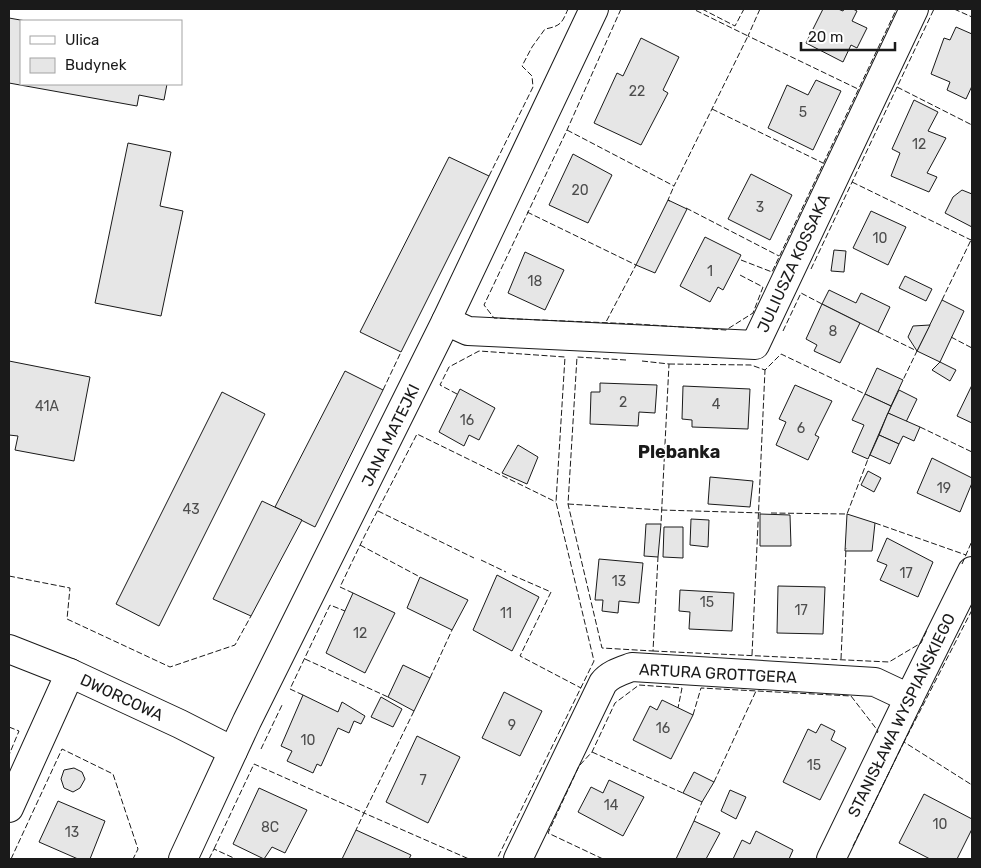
<svg xmlns="http://www.w3.org/2000/svg" width="981" height="868" font-family="Rubik,sans-serif">
	<style>
		.building { fill: #e6e6e6; stroke: #1a1a1a }
		.lines { fill: none; stroke-linecap: round; stroke-linejoin: round }
		.street-casing { stroke: #1a1a1a; stroke-width: 30 }
		.secondary-casing { stroke: #1a1a1a; stroke-width: 30 }
		.street { stroke: #fff; stroke-width: 28 }
		.secondary { stroke: #fff; stroke-width: 28 }
		.fence { stroke: #1a1a1a; stroke-width: 1; stroke-dasharray: 6 2.5; stroke-linecap: butt }
		.labels { text-anchor: middle; stroke-width: 4; stroke-linejoin: round; paint-order: stroke }
		.number-label { font-size: 14px; fill: #4d4d4d }
		.street-label { font-size: 16px; fill: #1a1a1a; stroke: #fff }
		.neighbourhood-label { font-size: 18px; font-weight: bold; fill: #1a1a1a; stroke: #fff }
	</style>
	<rect width="100%" height="100%" fill="#fff"/>
	<g class="building">
		<polygon points="823,9 838,9 843,11 844,9 853,9 857,11 852,21 867,28 857,48 851,45 843,62 806,43"/>
		<polygon points="9,18 26,21 21,21 21,84 167,84 164,100 139,95 137,106 9,83"/>
		<polygon points="956,27 972,34 972,86 966,99 947,90 950,82 931,74 944,38 950,40"/>
		<polygon points="641,38 679,57 663,90 668,93 641,145 594,123 617,73 623,76"/>
		<polygon points="816,80 841,91 813,150 768,128 787,85 808,95"/>
		<polygon points="914,100 938,112 928,131 946,138 927,173 937,177 929,192 891,176 900,153 892,149"/>
		<polygon points="128,143 171,152 160,206 183,211 161,316 95,303"/>
		<polygon points="573,154 612,175 588,223 549,205"/>
		<polygon points="449,157 489,176 401,352 360,332"/>
		<polygon points="751,174 792,195 770,240 728,219"/>
		<polygon points="962,190 972,194 972,227 945,213 953,197"/>
		<polygon points="668,200 687,209 655,273 636,265"/>
		<polygon points="871,211 906,227 888,265 853,248"/>
		<polygon points="705,237 741,255 723,290 718,287 710,302 680,286"/>
		<polygon points="834,250 846,251 844,272 831,271"/>
		<polygon points="525,252 564,270 545,310 508,293"/>
		<polygon points="905,276 932,289 926,301 899,288"/>
		<polygon points="829,290 856,303 861,293 890,307 878,332 822,304"/>
		<polygon points="942,300 964,311 940,362 917,351"/>
		<polygon points="822,304 860,323 840,363 814,351 817,345 806,339"/>
		<polygon points="930,325 917,351 908,337 913,326"/>
		<polygon points="9,361 90,377 74,461 15,450 18,436 9,435"/>
		<polygon points="940,362 956,370 950,381 932,370"/>
		<polygon points="877,368 903,380 891,406 865,394"/>
		<polygon points="345,371 383,390 315,527 275,507"/>
		<polygon points="600,383 657,385 655,413 639,412 638,426 590,424 591,392 600,392"/>
		<polygon points="795,385 832,401 815,435 819,437 808,460 776,445 786,422 779,419"/>
		<polygon points="972,385 972,423 957,416"/>
		<polygon points="683,386 750,389 748,429 692,427 692,420 682,419"/>
		<polygon points="460,389 495,408 479,440 469,435 464,446 439,432"/>
		<polygon points="899,390 917,399 906,422 888,413"/>
		<polygon points="222,392 265,414 159,626 116,604"/>
		<polygon points="865,394 891,406 868,459 852,452 864,425 852,420"/>
		<polygon points="888,413 920,427 914,441 903,436 899,444 879,435"/>
		<polygon points="879,435 899,444 890,464 870,455"/>
		<polygon points="518,445 538,457 527,484 502,473"/>
		<polygon points="932,458 972,478 972,483 960,512 917,493"/>
		<polygon points="868,471 881,478 874,492 861,485"/>
		<polygon points="710,477 753,481 750,507 708,504"/>
		<polygon points="262,501 302,520 251,616 213,599"/>
		<polygon points="760,514 790,515 791,546 760,546"/>
		<polygon points="847,514 875,523 872,551 845,551"/>
		<polygon points="691,519 709,520 708,547 690,545"/>
		<polygon points="646,524 661,524 658,557 644,556"/>
		<polygon points="664,527 683,527 683,558 663,557"/>
		<polygon points="887,538 933,562 918,597 880,580 887,565 877,561"/>
		<polygon points="599,559 643,563 639,603 619,601 618,613 602,611 603,600 595,600"/>
		<polygon points="497,575 539,597 512,651 473,630"/>
		<polygon points="420,577 468,600 452,630 407,608"/>
		<polygon points="778,586 825,587 823,634 777,633"/>
		<polygon points="680,590 734,593 732,631 689,629 690,612 679,611"/>
		<polygon points="353,593 395,613 365,673 326,653"/>
		<polygon points="403,665 430,678 414,711 388,697"/>
		<polygon points="504,692 542,711 520,756 482,738"/>
		<polygon points="303,695 338,712 342,702 365,716 361,724 354,721 349,733 338,728 321,766 317,764 313,773 287,761 292,751 281,746"/>
		<polygon points="381,697 402,709 393,727 371,717"/>
		<polygon points="662,700 693,715 671,759 633,740 650,706 657,710"/>
		<polygon points="821,724 835,731 831,740 846,748 820,800 783,782 808,729 816,733"/>
		<polygon points="417,736 460,757 428,823 386,802"/>
		<polygon points="74,768 82,772 85,779 80,788 73,792 64,788 61,779 64,770"/>
		<polygon points="694,772 714,782 702,802 683,793"/>
		<polygon points="609,780 644,797 623,836 578,812 591,787 603,793"/>
		<polygon points="259,788 307,810 285,853 272,847 264,859 233,844"/>
		<polygon points="730,790 746,797 736,819 721,811"/>
		<polygon points="924,794 972,819 972,829 957,859 930,859 899,843"/>
		<polygon points="58,801 105,821 90,859 78,859 39,842"/>
		<polygon points="694,821 720,833 706,859 676,859"/>
		<polygon points="356,830 411,855 409,859 342,859"/>
		<polygon points="756,831 793,850 789,859 733,859 742,840 750,844"/>
	</g>
	<g class="lines">
		<defs>
			<g id="street">
				<polyline points="446,321 468,331 755,345 914,9"/>
				<polyline points="9,808 70,673"/>
				<path d="M 518,859 L 603,683 C 610,674 621,671 632,667 L 875,682 L 909,698"/>
				<polyline points="831,859 909,698 972,571"/>
			</g>
			<g id="secondary">
				<polyline points="9,649 70,673 180,724 233,751"/>
				<polyline points="183,859 247,721 446,321 594,9"/>
			</g>
		</defs>
		<use href="#street" class="street-casing"/>
		<use href="#secondary" class="secondary-casing"/>
		<use href="#street" class="street"/>
		<use href="#secondary" class="secondary"/>
		<g class="fence">
			<polyline points="621,9 567,130 484,305 494,318 636,324 726,330 753,313 763,287 738,274"/>
			<polyline points="702,9 735,26 744,9"/>
			<polyline points="760,9 748,36 858,89"/>
			<polyline points="954,9 972,17"/>
			<polyline points="897,87 972,125"/>
			<polyline points="712,109 823,163"/>
			<polyline points="567,130 674,186 748,36 693,9"/>
			<path d="M 489,176 L 533,87 L 532,76 L 522,66 L 532,47 L 545,29 C 561,26 562,23 568,9"/>
			<polyline points="852,182 971,240 972,238"/>
			<polyline points="670,201 668,200 674,186"/>
			<polyline points="686,208 779,256"/>
			<polyline points="527,212 636,265 606,322"/>
			<polyline points="741,260 772,272 896,10 893,9"/>
			<polyline points="811,269 934,9"/>
			<polyline points="942,300 971,240 972,241"/>
			<polyline points="783,331 801,293 822,304"/>
			<polyline points="878,332 917,351 903,380"/>
			<polyline points="951,337 972,348"/>
			<polyline points="626,360 577,357 568,504 602,648 653,651 658,557"/>
			<polyline points="642,361 669,364 661,524"/>
			<polyline points="669,364 751,365 765,370 781,354 865,394"/>
			<polyline points="383,390 401,352"/>
			<polyline points="457,394 440,385 449,367 479,351 565,357 556,502 594,661 497,859"/>
			<polyline points="920,427 972,452"/>
			<polyline points="568,504 661,510 763,513"/>
			<polyline points="378,511 474,558"/>
			<polyline points="771,513 847,514 868,459"/>
			<polyline points="875,523 966,555"/>
			<polyline points="360,545 420,577"/>
			<polyline points="481,560 506,572"/>
			<polyline points="962,564 972,541"/>
			<polyline points="512,575 551,592 520,656 581,688"/>
			<polyline points="9,576 70,588 67,619 170,667 235,645 251,616"/>
			<polyline points="353,593 340,587 365,535 417,434 556,502"/>
			<polyline points="972,610 904,742 972,785"/>
			<polyline points="653,651 889,662 921,643 927,630"/>
			<polyline points="752,655 765,370"/>
			<polyline points="305,659 388,697"/>
			<polyline points="841,659 846,548"/>
			<polyline points="430,678 452,630"/>
			<polyline points="303,695 290,689 330,605 345,611"/>
			<polyline points="414,711 364,813 469,859"/>
			<polyline points="693,715 701,688 851,696 878,731 877,733"/>
			<polyline points="9,727 19,731 9,755"/>
			<polyline points="261,749 283,703"/>
			<polyline points="592,752 685,794"/>
			<polyline points="714,782 756,691"/>
			<polyline points="694,821 702,802"/>
			<polyline points="853,846 904,742"/>
			<polyline points="214,849 254,764 364,813 356,830"/>
			<polyline points="11,859 62,749 113,774 138,849 133,859"/>
			<polyline points="209,859 214,849 236,859"/>
			<polyline points="603,859 548,833 579,766 592,752 615,703 639,685 682,688 678,708"/>
		</g>
	</g>
	<g class="labels">
		<g class="number-label">
			<text x="637" y="96">22</text>
			<text x="803" y="117">5</text>
			<text x="919" y="149">12</text>
			<text x="580" y="195">20</text>
			<text x="760" y="212">3</text>
			<text x="880" y="243">10</text>
			<text x="710" y="276">1</text>
			<text x="535" y="286">18</text>
			<text x="833" y="336">8</text>
			<text x="623" y="407">2</text>
			<text x="716" y="409">4</text>
			<text x="47" y="411">41A</text>
			<text x="467" y="425">16</text>
			<text x="801" y="433">6</text>
			<text x="944" y="493">19</text>
			<text x="191" y="514">43</text>
			<text x="906" y="578">17</text>
			<text x="619" y="586">13</text>
			<text x="707" y="607">15</text>
			<text x="801" y="615">17</text>
			<text x="506" y="618">11</text>
			<text x="360" y="638">12</text>
			<text x="512" y="730">9</text>
			<text x="663" y="733">16</text>
			<text x="308" y="745">10</text>
			<text x="814" y="770">15</text>
			<text x="423" y="785">7</text>
			<text x="611" y="810">14</text>
			<text x="940" y="829">10</text>
			<text x="270" y="832">8C</text>
			<text x="72" y="837">13</text>
		</g>
		<g class="street-label">
			<text transform="translate(793 263) rotate(-65)" y="6">JULIUSZA KOSSAKA</text>
			<text transform="translate(390 435) rotate(-64)" y="6">JANA MATEJKI</text>
			<text transform="translate(718 673) rotate(3)" y="6">ARTURA GROTTGERA</text>
			<text transform="translate(122 697) rotate(25)" y="6">DWORCOWA</text>
			<text transform="translate(901 715) rotate(-64)" y="6">STANISŁAWA WYSPIAŃSKIEGO</text>
		</g>
		<g class="neighbourhood-label">
			<text x="679" y="458">Plebanka</text>
		</g>
	</g>
	<rect width="981" height="868" fill="none" stroke="#1a1a1a" stroke-width="20"/>
	<rect x="20" y="20" width="162" height="65" fill="#ffffff" stroke="#a3a3a3"/>
	<rect x="30" y="36" width="25" height="8" fill="#ffffff" stroke="#a3a3a3"/>
	<text x="65" y="45" font-size="15" fill="#1a1a1a">Ulica</text>
	<rect x="30" y="58" width="25" height="15" fill="#e6e6e6" stroke="#a3a3a3"/>
	<text x="65" y="70" font-size="15" fill="#1a1a1a">Budynek</text>
	<path d="M801 42v8h94v-8" fill="none" stroke="#1a1a1a" stroke-width="2.5"/>
	<text x="808" y="42" font-size="15" fill="#1a1a1a" stroke="#ffffff" stroke-width="4" paint-order="stroke">20 m</text>
</svg>
